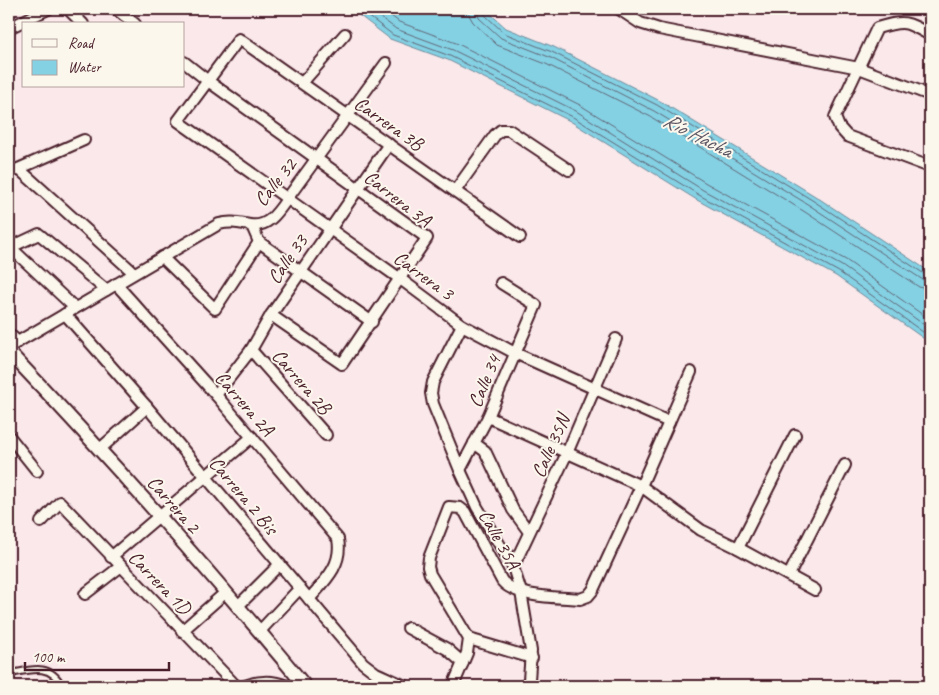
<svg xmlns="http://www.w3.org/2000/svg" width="939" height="695" font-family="Caveat,sans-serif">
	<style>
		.water { fill: #84d1e4; stroke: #6d8a9a }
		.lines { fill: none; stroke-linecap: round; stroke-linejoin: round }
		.shore { stroke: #616675; stroke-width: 1 }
		.service-casing { stroke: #4a1f2b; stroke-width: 9 }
		.minor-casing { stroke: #4a1f2b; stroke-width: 14 }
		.tertiary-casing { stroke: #4a1f2b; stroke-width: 16 }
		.service { stroke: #fbf7ec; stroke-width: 5 }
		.minor { stroke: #fbf7ec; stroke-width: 10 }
		.tertiary { stroke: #fbf7ec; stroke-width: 12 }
		.labels { text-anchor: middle; stroke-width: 4; stroke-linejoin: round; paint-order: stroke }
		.street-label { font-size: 20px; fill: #4a1f2b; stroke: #fbf7ec }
		.water-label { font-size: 21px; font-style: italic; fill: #5b5462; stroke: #fbf7ec }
	</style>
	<rect width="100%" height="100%" fill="#fae8ea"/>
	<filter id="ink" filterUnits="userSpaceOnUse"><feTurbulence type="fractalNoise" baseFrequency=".02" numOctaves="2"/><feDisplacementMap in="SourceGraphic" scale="10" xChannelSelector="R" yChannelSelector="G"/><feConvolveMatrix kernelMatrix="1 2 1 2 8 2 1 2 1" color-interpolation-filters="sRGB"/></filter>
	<g filter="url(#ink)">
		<polygon class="water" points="351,9 485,9 506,28 554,47 660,101 815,196 930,272 930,343 836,276 697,200 570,121 448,60 390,39"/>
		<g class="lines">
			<g class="shore">
				<polyline points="359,9 393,35 450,56 573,117 699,195 839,272 930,337"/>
				<polyline points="369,9 396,29 453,50 576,111 703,190 842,266 930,329"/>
				<polyline points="382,9 399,22 456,43 580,105 706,183 846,260 930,320"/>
				<polyline points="468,9 469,15 473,22 497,45 546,64 651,117 805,212 919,287 930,290"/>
				<polyline points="476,9 479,18 501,38 549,57 654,111 809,205 923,280 930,282"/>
				<polyline points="482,9 484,14 504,33 552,52 657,105 812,200 926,275 930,276"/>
			</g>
			<defs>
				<path id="service" d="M 9,674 C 30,670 50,662 62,686"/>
				<g id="minor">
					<polyline points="68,9 83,24"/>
					<polyline points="116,9 135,24"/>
					<polyline points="619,9 640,23 659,29 859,68 930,95"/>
					<polyline points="9,28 48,9"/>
					<path d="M 930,35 C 906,21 904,20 877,28 L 835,117 L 839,127 L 847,136 L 930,167"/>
					<polyline points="184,62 208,81 427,238 342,364 271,315"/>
					<polyline points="302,83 345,34"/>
					<polyline points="19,169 134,273"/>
					<polyline points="9,173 84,140"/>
					<polyline points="455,191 495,135 501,130 509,130 569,170"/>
					<polyline points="252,226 259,242 372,322"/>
					<polyline points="520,237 239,39 178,121 399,278 462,325 515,353 669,422"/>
					<polyline points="9,246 75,308"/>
					<polyline points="9,248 39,234 106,290"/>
					<polyline points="162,257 215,309 259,242"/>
					<path d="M 116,284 L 216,395 L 338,539 C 343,565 325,581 309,599"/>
					<polyline points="65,314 147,407 363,663 376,673 405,686"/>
					<polyline points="462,325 433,382 431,393 433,404 460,470 477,507 513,567 521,592 531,651 529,680 526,686"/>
					<polyline points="9,334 18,342"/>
					<path d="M 9,347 L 219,224 C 231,221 238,223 250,225 C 268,228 278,212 287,199 L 386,63"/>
					<polyline points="251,350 326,435"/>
					<polyline points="216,395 251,350 271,315 389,144"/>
					<polyline points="488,417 641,486 701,530 738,548 815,590"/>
					<polyline points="9,436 37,471"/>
					<polyline points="474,443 485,451 513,510 529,532"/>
					<polyline points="100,449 147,407"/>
					<polyline points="460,470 488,417 536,305 501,283"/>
					<polyline points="41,522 60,502 236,686"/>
					<polyline points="738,548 795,435"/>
					<polyline points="111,557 252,437"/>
					<polyline points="513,567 567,453 616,339"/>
					<polyline points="789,575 845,465"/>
					<polyline points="85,594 120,567"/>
					<polyline points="238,606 280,564"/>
					<polyline points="408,628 447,649 463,663"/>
					<polyline points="182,631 226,592"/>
					<polyline points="260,631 300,588"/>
					<polyline points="469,639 532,658"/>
					<path d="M 245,686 C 260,680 273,680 287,686"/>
					<path d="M 453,686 L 467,653 L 469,639 L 430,574 L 428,567 L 429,558 L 449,507 L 460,508 L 465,512 L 502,581 C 516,598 559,597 580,599 L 588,596 L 593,590 L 641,486 L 691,372"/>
				</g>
				<path id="tertiary" d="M 9,352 C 111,460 210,571 305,686"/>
			</defs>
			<use href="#service" class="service-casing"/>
			<use href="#minor" class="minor-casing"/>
			<use href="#tertiary" class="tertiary-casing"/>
			<use href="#service" class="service"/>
			<use href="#minor" class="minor"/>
			<use href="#tertiary" class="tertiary"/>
		</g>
	</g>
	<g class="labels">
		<g class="street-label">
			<text transform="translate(389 123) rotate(35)" y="7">Carrera 3B</text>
			<text transform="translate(275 182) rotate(-51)" y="7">Calle 32</text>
			<text transform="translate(398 198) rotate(38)" y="7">Carrera 3A</text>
			<text transform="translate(287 259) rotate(-55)" y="7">Calle 33</text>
			<text transform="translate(424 275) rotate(36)" y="7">Carrera 3</text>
			<text transform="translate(302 381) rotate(49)" y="7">Carrera 2B</text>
			<text transform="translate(484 381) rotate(-67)" y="7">Calle 34</text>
			<text transform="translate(245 403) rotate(49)" y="7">Carrera 2A</text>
			<text transform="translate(550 446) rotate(-66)" y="7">Calle 35N</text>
			<text transform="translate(244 495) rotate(50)" y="7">Carrera 2 Bis</text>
			<text transform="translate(174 504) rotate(49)" y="7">Carrera 2</text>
			<text transform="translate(500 539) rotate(61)" y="7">Calle 35A</text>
			<text transform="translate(160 582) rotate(46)" y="7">Carrera 1D</text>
		</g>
		<g class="water-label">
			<text transform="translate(698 135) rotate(27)" y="7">Río Hacha</text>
		</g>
	</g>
	<rect width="939" height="695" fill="none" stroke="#fbf7ec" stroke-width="30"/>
	<rect x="15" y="15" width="909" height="665" fill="none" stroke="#4a1f2b" stroke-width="2" filter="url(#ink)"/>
	<rect x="22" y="22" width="162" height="65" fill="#fbf7ec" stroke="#b4a19f"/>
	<rect x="32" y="39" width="25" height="8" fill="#fbf7ec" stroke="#b4a19f"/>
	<text x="68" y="48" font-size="15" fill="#4a1f2b">Road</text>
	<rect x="32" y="60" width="25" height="15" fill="#84d1e4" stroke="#b4a19f"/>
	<text x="68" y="72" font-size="15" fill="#4a1f2b">Water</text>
	<path d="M25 662v8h144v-8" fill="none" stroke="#4a1f2b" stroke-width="2.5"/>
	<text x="32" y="662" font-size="15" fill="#4a1f2b" stroke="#fbf7ec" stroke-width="4" paint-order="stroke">100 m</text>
</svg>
